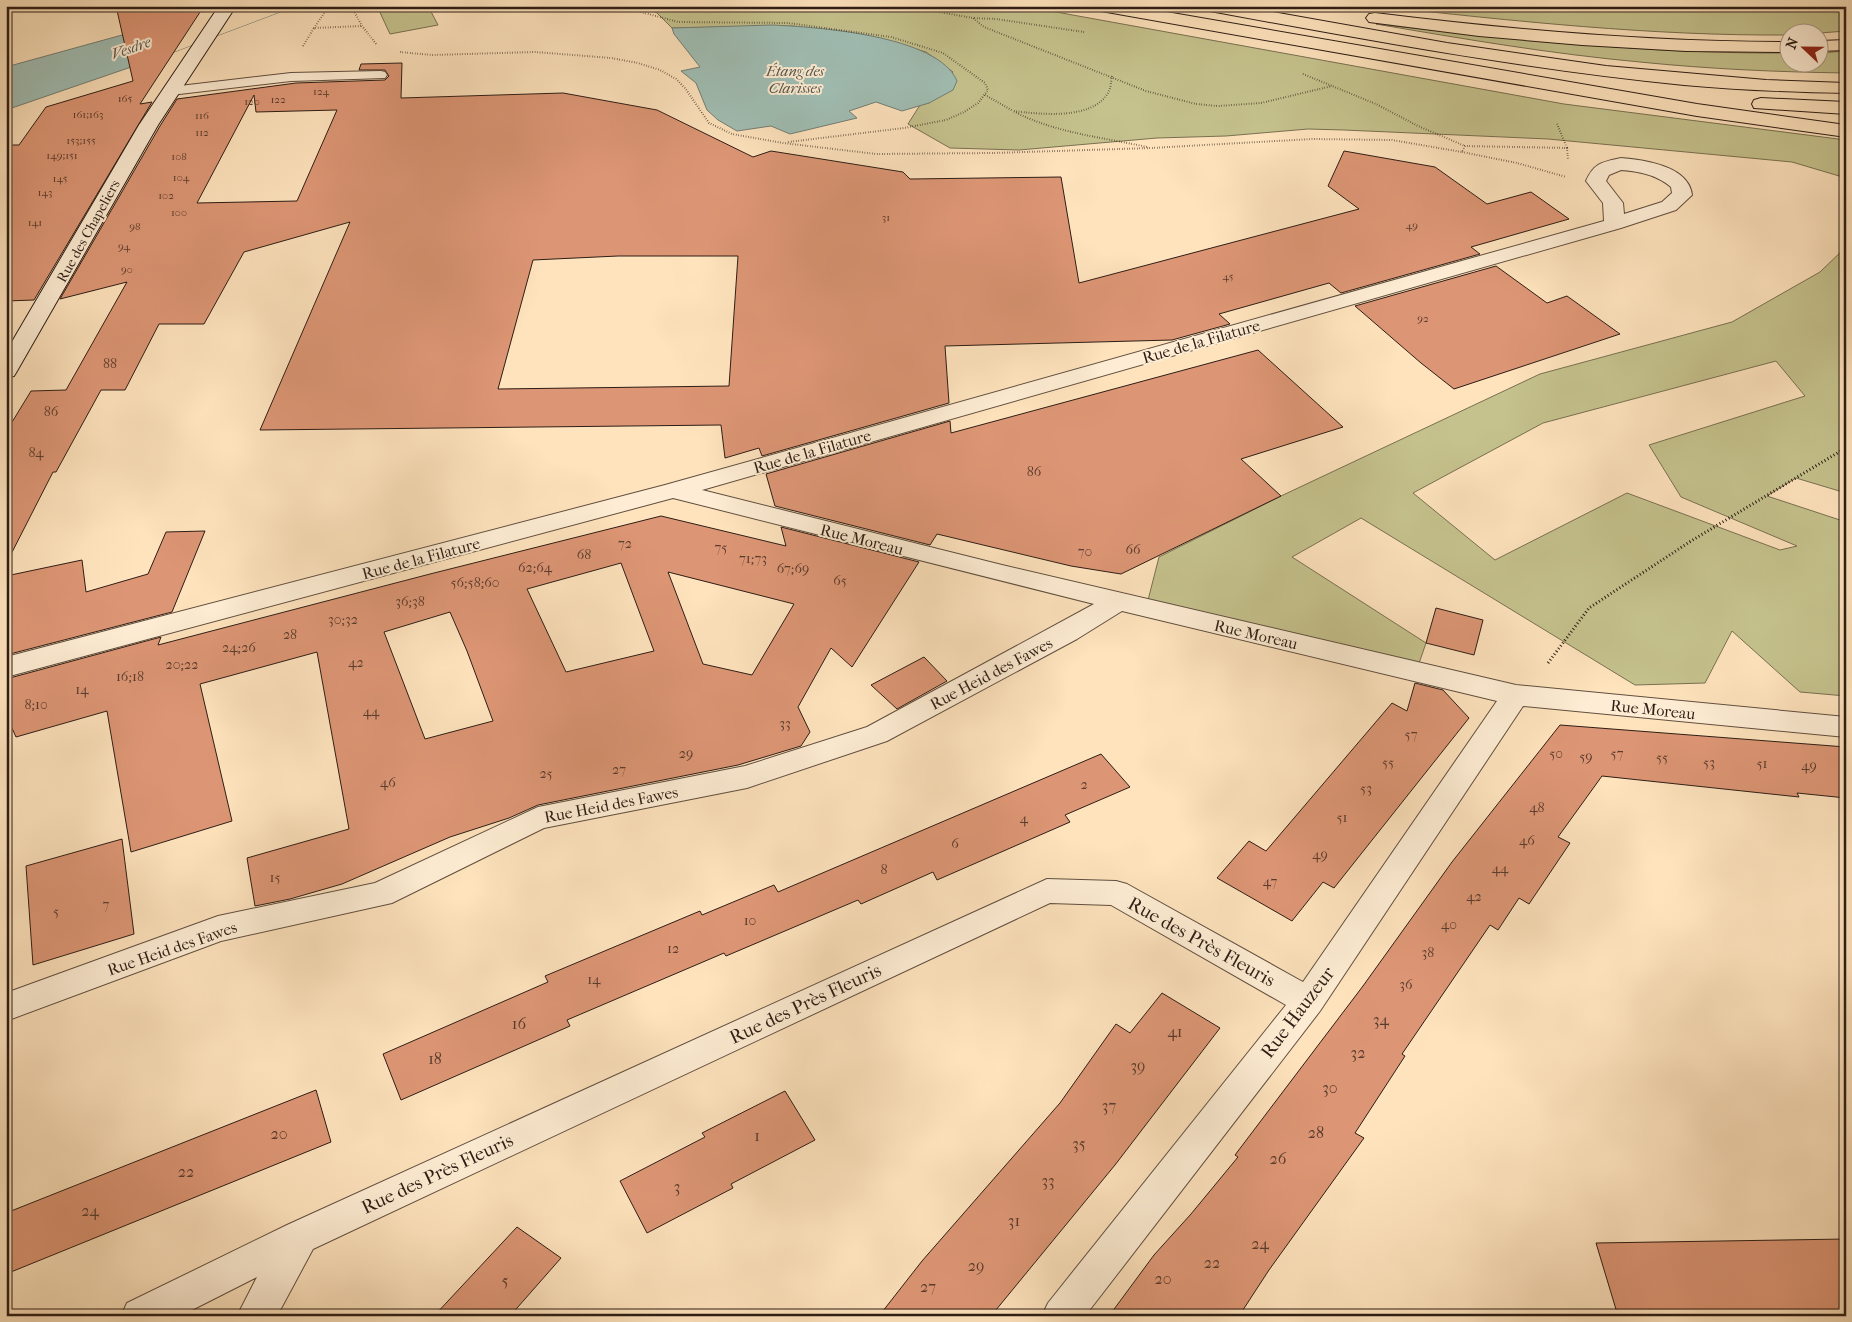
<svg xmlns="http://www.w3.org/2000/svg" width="1852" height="1322" font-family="'IM FELL French Canon',serif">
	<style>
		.green { fill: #c5c28d; stroke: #797051; fill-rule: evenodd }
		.water { fill: #a0beb4; stroke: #727e74 }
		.pier { fill: #fee3bd }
		.building { fill: #dd9675; stroke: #2d1d15; fill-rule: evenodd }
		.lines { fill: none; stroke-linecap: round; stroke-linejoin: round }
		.lane-casing { stroke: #614e3f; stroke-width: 2 }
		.street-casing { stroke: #614e3f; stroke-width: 2 }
		.secondary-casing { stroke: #2d1d15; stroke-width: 2 }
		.highway-casing { stroke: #2d1d15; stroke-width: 2 }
		.path-far1 { stroke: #2d1d15; stroke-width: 2; stroke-dasharray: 0.5 2; stroke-linecap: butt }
		.path { stroke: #2d1d15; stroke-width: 3; stroke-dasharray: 1 2.5; stroke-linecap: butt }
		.lane { fill: #feedd4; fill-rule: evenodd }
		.street { fill: #feedd4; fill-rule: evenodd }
		.secondary { fill: #feedd4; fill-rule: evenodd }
		.highway { fill: #fee3bd; fill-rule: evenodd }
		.labels { text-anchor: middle; stroke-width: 4; stroke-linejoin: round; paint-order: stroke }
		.far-number-label { font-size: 11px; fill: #593b2d }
		.far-street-label { font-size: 14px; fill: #2d1d15; stroke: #feedd4 }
		.number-label { font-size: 14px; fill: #593b2d }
		.far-water-label { font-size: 15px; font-style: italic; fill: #55554d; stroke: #feedd4 }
		.street-label { font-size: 16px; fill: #2d1d15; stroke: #feedd4 }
		.near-number-label { font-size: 16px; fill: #593b2d }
		.near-street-label { font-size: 19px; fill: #2d1d15; stroke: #feedd4 }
	</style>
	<rect width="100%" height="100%" fill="#fee3bd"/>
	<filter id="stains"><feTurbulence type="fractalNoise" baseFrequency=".004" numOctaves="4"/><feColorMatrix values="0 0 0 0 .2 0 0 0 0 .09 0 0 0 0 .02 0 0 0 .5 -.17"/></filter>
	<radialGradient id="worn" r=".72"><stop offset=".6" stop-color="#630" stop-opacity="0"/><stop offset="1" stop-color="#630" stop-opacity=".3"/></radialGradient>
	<g class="green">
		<polygon points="377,6 428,6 438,25 390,34"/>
		<polygon points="642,6 1023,6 1564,104 1846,140 1846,178 1792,162 1548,139 1344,130 1308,129 1226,136 1157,138 1019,150 950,148 908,124 920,105 929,103 953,72 926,52 864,35 792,26 672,28 657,13"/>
		<path d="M 1376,6 L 1846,6 L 1846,31 L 1820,33 L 1790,32 L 1789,35 C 1651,36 1514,21 1376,6 Z"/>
		<path d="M 1376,24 C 1514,39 1651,54 1789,53 L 1790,62 L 1820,62 L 1820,53 L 1846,51 L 1846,73 C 1777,72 1709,69 1640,62 C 1552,54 1464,39 1376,24 Z"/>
		<path d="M 1846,247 L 1846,446 L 1844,449 L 1846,450 L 1846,493 L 1796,478 L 1767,496 L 1846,522 L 1846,696 L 1800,692 L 1732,631 L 1705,683 L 1635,685 L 1361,518 L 1292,557 L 1426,643 L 1416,672 L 1146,608 L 1159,557 L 1281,496 L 1540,374 L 1732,322 L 1820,272 ZM 1776,361 L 1805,396 L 1649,445 L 1681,497 L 1797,546 L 1780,550 L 1627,493 L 1495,560 L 1413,493 L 1543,423 Z"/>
	</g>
	<g class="water">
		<polygon points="208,6 296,6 166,55 6,110 6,67 133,32"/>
		<path d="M 772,25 C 816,27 938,35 957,81 L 953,90 L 929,103 L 902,111 L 876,102 L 849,111 L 857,118 L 790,134 L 771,126 L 737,131 L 718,120 L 707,110 L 696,83 L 681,71 L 700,67 L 674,34 L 672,28 Z"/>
	</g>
	<polygon class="pier" points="208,6 296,6 166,55 133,32"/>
	<g class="building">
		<polygon points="116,6 204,6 140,104 152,102 34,300 6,301 6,145 19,145 46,107 133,81"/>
		<path d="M 402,63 L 401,98 L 563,93 L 657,110 L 753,157 L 771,151 L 903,172 L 910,179 L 1061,177 L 1079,283 L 1359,209 L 1328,186 L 1344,151 L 1435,167 L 1487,204 L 1531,192 L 1569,219 L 1471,247 L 1480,254 L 1341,293 L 1329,283 L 1219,314 L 1230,324 L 1172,340 L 945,346 L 949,403 L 762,456 L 759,448 L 725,458 L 721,425 L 260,430 L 350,222 L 244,252 L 204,324 L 159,324 L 125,390 L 101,390 L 56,472 L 53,472 L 6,564 L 6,432 L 31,391 L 66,390 L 127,282 L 60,299 L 160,126 L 177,99 L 296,83 L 385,80 L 389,76 L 385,70 L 359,70 L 361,64 ZM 254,95 L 256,112 L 337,110 L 297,201 L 197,203 ZM 618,256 L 738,256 L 729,386 L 498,389 L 533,260 Z"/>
		<polygon points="1496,266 1547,303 1567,296 1620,334 1454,389 1421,363 1355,306"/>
		<polygon points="1258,350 1343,427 1241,459 1281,496 1121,574 1071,566 937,534 930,545 775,506 766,474 950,421 951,433"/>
		<path d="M 661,516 L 786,546 L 781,527 L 919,562 L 852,667 L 831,648 L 798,707 L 810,732 L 801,746 L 738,765 L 538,805 L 509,818 L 450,837 L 342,884 L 290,899 L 255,906 L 247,858 L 349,829 L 317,652 L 200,684 L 232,821 L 131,852 L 107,711 L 16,737 L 6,715 L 6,679 L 161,637 L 158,645 L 430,574 ZM 621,563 L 654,651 L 566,672 L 527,589 ZM 668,572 L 794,604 L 752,675 L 703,664 ZM 450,612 L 467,651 L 493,721 L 425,739 L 384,632 Z"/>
		<polygon points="205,531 172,612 6,655 6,576 82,560 86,592 148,574 166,532"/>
		<polygon points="1436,608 1483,620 1474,655 1426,643"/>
		<polygon points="924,657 947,681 897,709 871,685"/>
		<polygon points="1415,683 1443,690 1469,718 1334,888 1323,882 1292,921 1217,878 1249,841 1266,851 1392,703 1407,711"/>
		<polygon points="1560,725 1846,747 1846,798 1797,793 1799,797 1602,776 1558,837 1570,843 1529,904 1519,898 1498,930 1490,925 1402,1054 1405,1056 1355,1133 1364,1138 1269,1270 1239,1316 1109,1316 1154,1255 1191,1214 1238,1157 1235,1155 1363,986 1452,862"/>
		<polygon points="1101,754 1130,787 1065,815 1070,822 937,880 933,872 861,904 858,900 726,956 724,953 567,1020 570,1026 401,1100 383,1054 548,982 545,976 700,911 702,915 774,885 778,892"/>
		<polygon points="122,839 134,934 33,965 26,866"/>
		<polygon points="1162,993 1220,1028 1115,1165 991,1316 879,1316 922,1261 1060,1103 1116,1024 1130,1033"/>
		<polygon points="316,1090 331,1142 6,1274 6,1213"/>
		<polygon points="785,1091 815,1140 731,1184 733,1188 647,1233 620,1181 705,1137 702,1133"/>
		<polygon points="517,1227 561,1258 510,1316 434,1316"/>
		<polygon points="1846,1239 1846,1316 1618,1316 1596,1243"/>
	</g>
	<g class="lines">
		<defs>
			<polygon id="lane" points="381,71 385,72 387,75 385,78 291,81 171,95 165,91 171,87 291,73"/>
			<path id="street" d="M 1621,158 C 1645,160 1689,166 1692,195 L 1676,210 L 1621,228 L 702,490 L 1002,565 L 1516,685 L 1846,717 L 1846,737 L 1523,706 L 1320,1011 L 1085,1316 L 1042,1316 L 1048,1303 L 1286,1005 L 1111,905 L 1050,903 L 313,1249 L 277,1316 L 237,1316 L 257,1277 L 180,1316 L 121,1316 L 127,1303 L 287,1225 L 1047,879 L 1116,881 L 1127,884 L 1303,982 L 1497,701 L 1122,611 L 1077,639 L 887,741 L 747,788 L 544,828 L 392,903 L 221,941 L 6,1021 L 6,993 L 218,916 L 375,883 L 538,807 L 745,766 L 867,727 L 1094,604 L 673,498 L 6,677 L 6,657 L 665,485 L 1604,221 L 1603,203 L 1586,181 C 1594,163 1602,162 1621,158 ZM 1621,170 C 1639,171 1657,175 1671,187 L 1672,193 L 1662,202 L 1624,214 L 1623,203 L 1606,181 L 1609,175 Z"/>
			<polygon id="secondary" points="219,6 236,6 158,125 17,371 14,376 6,378 6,352 139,125"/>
			<g id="highway">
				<polygon points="1093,6 1132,6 1697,104 1846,125 1846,137 1697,116 1101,11 1095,10"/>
				<path d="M 1202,6 L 1239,6 L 1447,43 L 1606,66 L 1766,80 L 1846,83 L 1846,93 C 1792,92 1738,90 1684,85 C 1524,69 1367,40 1210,11 L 1204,10 Z"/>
				<path d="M 1375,13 C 1513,30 1650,42 1790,42 L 1790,52 L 1686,51 L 1582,45 L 1479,36 L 1369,22 L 1366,18 L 1369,14 Z"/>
				<polygon points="1846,40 1846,50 1820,51 1820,41"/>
				<polygon points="1761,98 1846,102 1846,114 1754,108 1752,104 1754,100"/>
			</g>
		</defs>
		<use href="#lane" class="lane-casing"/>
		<use href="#street" class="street-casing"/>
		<use href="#secondary" class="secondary-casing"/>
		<use href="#highway" class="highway-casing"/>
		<g class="path-far1">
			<polyline points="351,6 362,26 377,45"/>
			<polyline points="619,6 678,22 788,23 891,37 943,53 985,83 988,90 978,103 964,112 946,120 904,128 788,142"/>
			<polyline points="905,6 973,18"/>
			<polyline points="314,28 329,6"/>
			<polyline points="1084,32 996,19 973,18 984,27 1146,91 1196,104 1218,106 1261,103 1332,86"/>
			<polyline points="303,46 314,28 362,26"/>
			<polyline points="400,52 432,55 535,52 611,58 638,63 660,70 676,79 685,88 709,123 732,134 783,143 876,154 993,153 1151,148 1312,139 1392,140 1462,152 1465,146 1567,148 1568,160"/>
			<polyline points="1303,74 1376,104 1418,126 1465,146"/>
			<path d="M 1112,76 C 1111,81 1111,87 1109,91 C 1094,121 1040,114 1013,111 C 1055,133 1101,137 1147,147"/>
			<polyline points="985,95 1013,111"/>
			<polyline points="1557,124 1567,148"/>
			<polyline points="1462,152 1517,163 1566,177"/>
		</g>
		<polyline class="path" points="1548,663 1589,608 1691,541 1844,449 1846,446"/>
		<use href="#lane" class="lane"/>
		<use href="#street" class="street"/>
		<use href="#secondary" class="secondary"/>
		<use href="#highway" class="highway"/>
	</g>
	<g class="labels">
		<g class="far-number-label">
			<text x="321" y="95">124</text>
			<text x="125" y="102">165</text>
			<text x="278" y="103">122</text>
			<text x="252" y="105">120</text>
			<text x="88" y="118">161;163</text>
			<text x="202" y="119">116</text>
			<text x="202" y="136">112</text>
			<text x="81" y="144">153;155</text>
			<text x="62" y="159">149;151</text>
			<text x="179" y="160">108</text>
			<text x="181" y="181">104</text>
			<text x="60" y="182">145</text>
			<text x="45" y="196">143</text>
			<text x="166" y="199">102</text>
			<text x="179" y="216">100</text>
			<text x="886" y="221">31</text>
			<text x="35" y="226">141</text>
			<text x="1412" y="229">49</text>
			<text x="135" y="230">98</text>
			<text x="124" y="250">94</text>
			<text x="127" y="273">90</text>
			<text x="1228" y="280">45</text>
			<text x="1423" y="322">92</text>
		</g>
		<g class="far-street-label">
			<text transform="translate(88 231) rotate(-61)" y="5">Rue des Chapeliers</text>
		</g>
		<g class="number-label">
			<text x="110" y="368">88</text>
			<text x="51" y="416">86</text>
			<text x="36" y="457">84</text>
			<text x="1034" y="476">86</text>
			<text x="625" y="548">72</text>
			<text x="721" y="552">75</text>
			<text x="1133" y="554">66</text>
			<text x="1085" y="556">70</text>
			<text x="584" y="559">68</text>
			<text x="753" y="563">71;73</text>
			<text x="535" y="572">62;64</text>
			<text x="793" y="573">67;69</text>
			<text x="840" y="585">65</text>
			<text x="475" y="587">56;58;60</text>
			<text x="410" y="606">36;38</text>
			<text x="343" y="624">30;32</text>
			<text x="290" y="639">28</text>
			<text x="239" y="652">24;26</text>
			<text x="356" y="667">42</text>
			<text x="182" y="669">20;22</text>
			<text x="130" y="681">16;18</text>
			<text x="82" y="694">14</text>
			<text x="36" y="709">8;10</text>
			<text x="371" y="716">44</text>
			<text x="785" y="728">33</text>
			<text x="1411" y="739">57</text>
			<text x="686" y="758">29</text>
			<text x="1556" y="758">50</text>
			<text x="1617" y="758">57</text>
			<text x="1586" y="761">59</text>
			<text x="1662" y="762">55</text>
			<text x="1388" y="767">55</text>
			<text x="1709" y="767">53</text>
			<text x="1762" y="768">51</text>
			<text x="1809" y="770">49</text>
			<text x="619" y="774">27</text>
			<text x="546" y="778">25</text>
			<text x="388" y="787">46</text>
			<text x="1084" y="789">2</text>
			<text x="1366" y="793">53</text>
			<text x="1537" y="812">48</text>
			<text x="1342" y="822">51</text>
			<text x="1024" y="823">4</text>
			<text x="1527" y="845">46</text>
			<text x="955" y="848">6</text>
			<text x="1320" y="859">49</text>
			<text x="1500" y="873">44</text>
			<text x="884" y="874">8</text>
			<text x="275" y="882">15</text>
			<text x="1270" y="886">47</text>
			<text x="1474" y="901">42</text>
			<text x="106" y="909">7</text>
			<text x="56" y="916">5</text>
			<text x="750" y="925">10</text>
			<text x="1449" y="929">40</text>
			<text x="673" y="953">12</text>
			<text x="1428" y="957">38</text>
			<text x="594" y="984">14</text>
			<text x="1406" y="989">36</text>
		</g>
		<g class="far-water-label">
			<text transform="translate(131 48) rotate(-19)" y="5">Vesdre</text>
			<text x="795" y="76">Étang des<tspan x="795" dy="17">Clarisses</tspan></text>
		</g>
		<g class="street-label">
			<text transform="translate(1201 341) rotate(-16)" y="6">Rue de la Filature</text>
			<text transform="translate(812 451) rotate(-16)" y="6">Rue de la Filature</text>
			<text transform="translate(862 539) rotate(14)" y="6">Rue Moreau</text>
			<text transform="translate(421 558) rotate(-15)" y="6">Rue de la Filature</text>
			<text transform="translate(1256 634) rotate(13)" y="6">Rue Moreau</text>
			<text transform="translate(991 673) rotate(-28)" y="6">Rue Heid des Fawes</text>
			<text transform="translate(1653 709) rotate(6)" y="6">Rue Moreau</text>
			<text transform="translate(611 804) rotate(-11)" y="6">Rue Heid des Fawes</text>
			<text transform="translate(172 948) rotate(-19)" y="6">Rue Heid des Fawes</text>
		</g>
		<g class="near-number-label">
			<text x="1381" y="1025">34</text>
			<text x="519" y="1029">16</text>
			<text x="1175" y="1037">41</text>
			<text x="1358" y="1058">32</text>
			<text x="435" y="1064">18</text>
			<text x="1138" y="1071">39</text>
			<text x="1330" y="1093">30</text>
			<text x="1109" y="1111">37</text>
			<text x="1316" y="1138">28</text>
			<text x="279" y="1139">20</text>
			<text x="757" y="1141">1</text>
			<text x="1079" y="1149">35</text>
			<text x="1278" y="1164">26</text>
			<text x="186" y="1177">22</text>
			<text x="1048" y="1186">33</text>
			<text x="677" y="1192">3</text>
			<text x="90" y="1216">24</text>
			<text x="1014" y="1226">31</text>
			<text x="1260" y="1249">24</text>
			<text x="1212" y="1268">22</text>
			<text x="976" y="1271">29</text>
			<text x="1163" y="1284">20</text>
			<text x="505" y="1286">5</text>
			<text x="928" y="1292">27</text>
		</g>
		<g class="near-street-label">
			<text transform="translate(1202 941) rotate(29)" y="7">Rue des Près Fleuris</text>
			<text transform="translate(805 1003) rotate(-25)" y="7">Rue des Près Fleuris</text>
			<text transform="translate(1297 1012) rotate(-53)" y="7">Rue Hauzeur</text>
			<text transform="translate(437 1173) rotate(-25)" y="7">Rue des Près Fleuris</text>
		</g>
	</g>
	<rect width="1852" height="1322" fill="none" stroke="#fee3bd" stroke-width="25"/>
	<rect x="8" y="8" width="1837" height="1307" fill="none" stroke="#2d1d15" stroke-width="2.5"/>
	<rect x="12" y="12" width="1827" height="1297" fill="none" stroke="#2d1d15"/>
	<g transform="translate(1804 48) rotate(292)"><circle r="24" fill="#feedd4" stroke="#aa9a88"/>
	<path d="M0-4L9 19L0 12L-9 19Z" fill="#8f2418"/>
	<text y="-8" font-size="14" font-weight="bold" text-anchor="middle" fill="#2d1d15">N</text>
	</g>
	<rect width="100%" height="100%" filter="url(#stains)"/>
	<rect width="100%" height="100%" fill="url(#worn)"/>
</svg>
